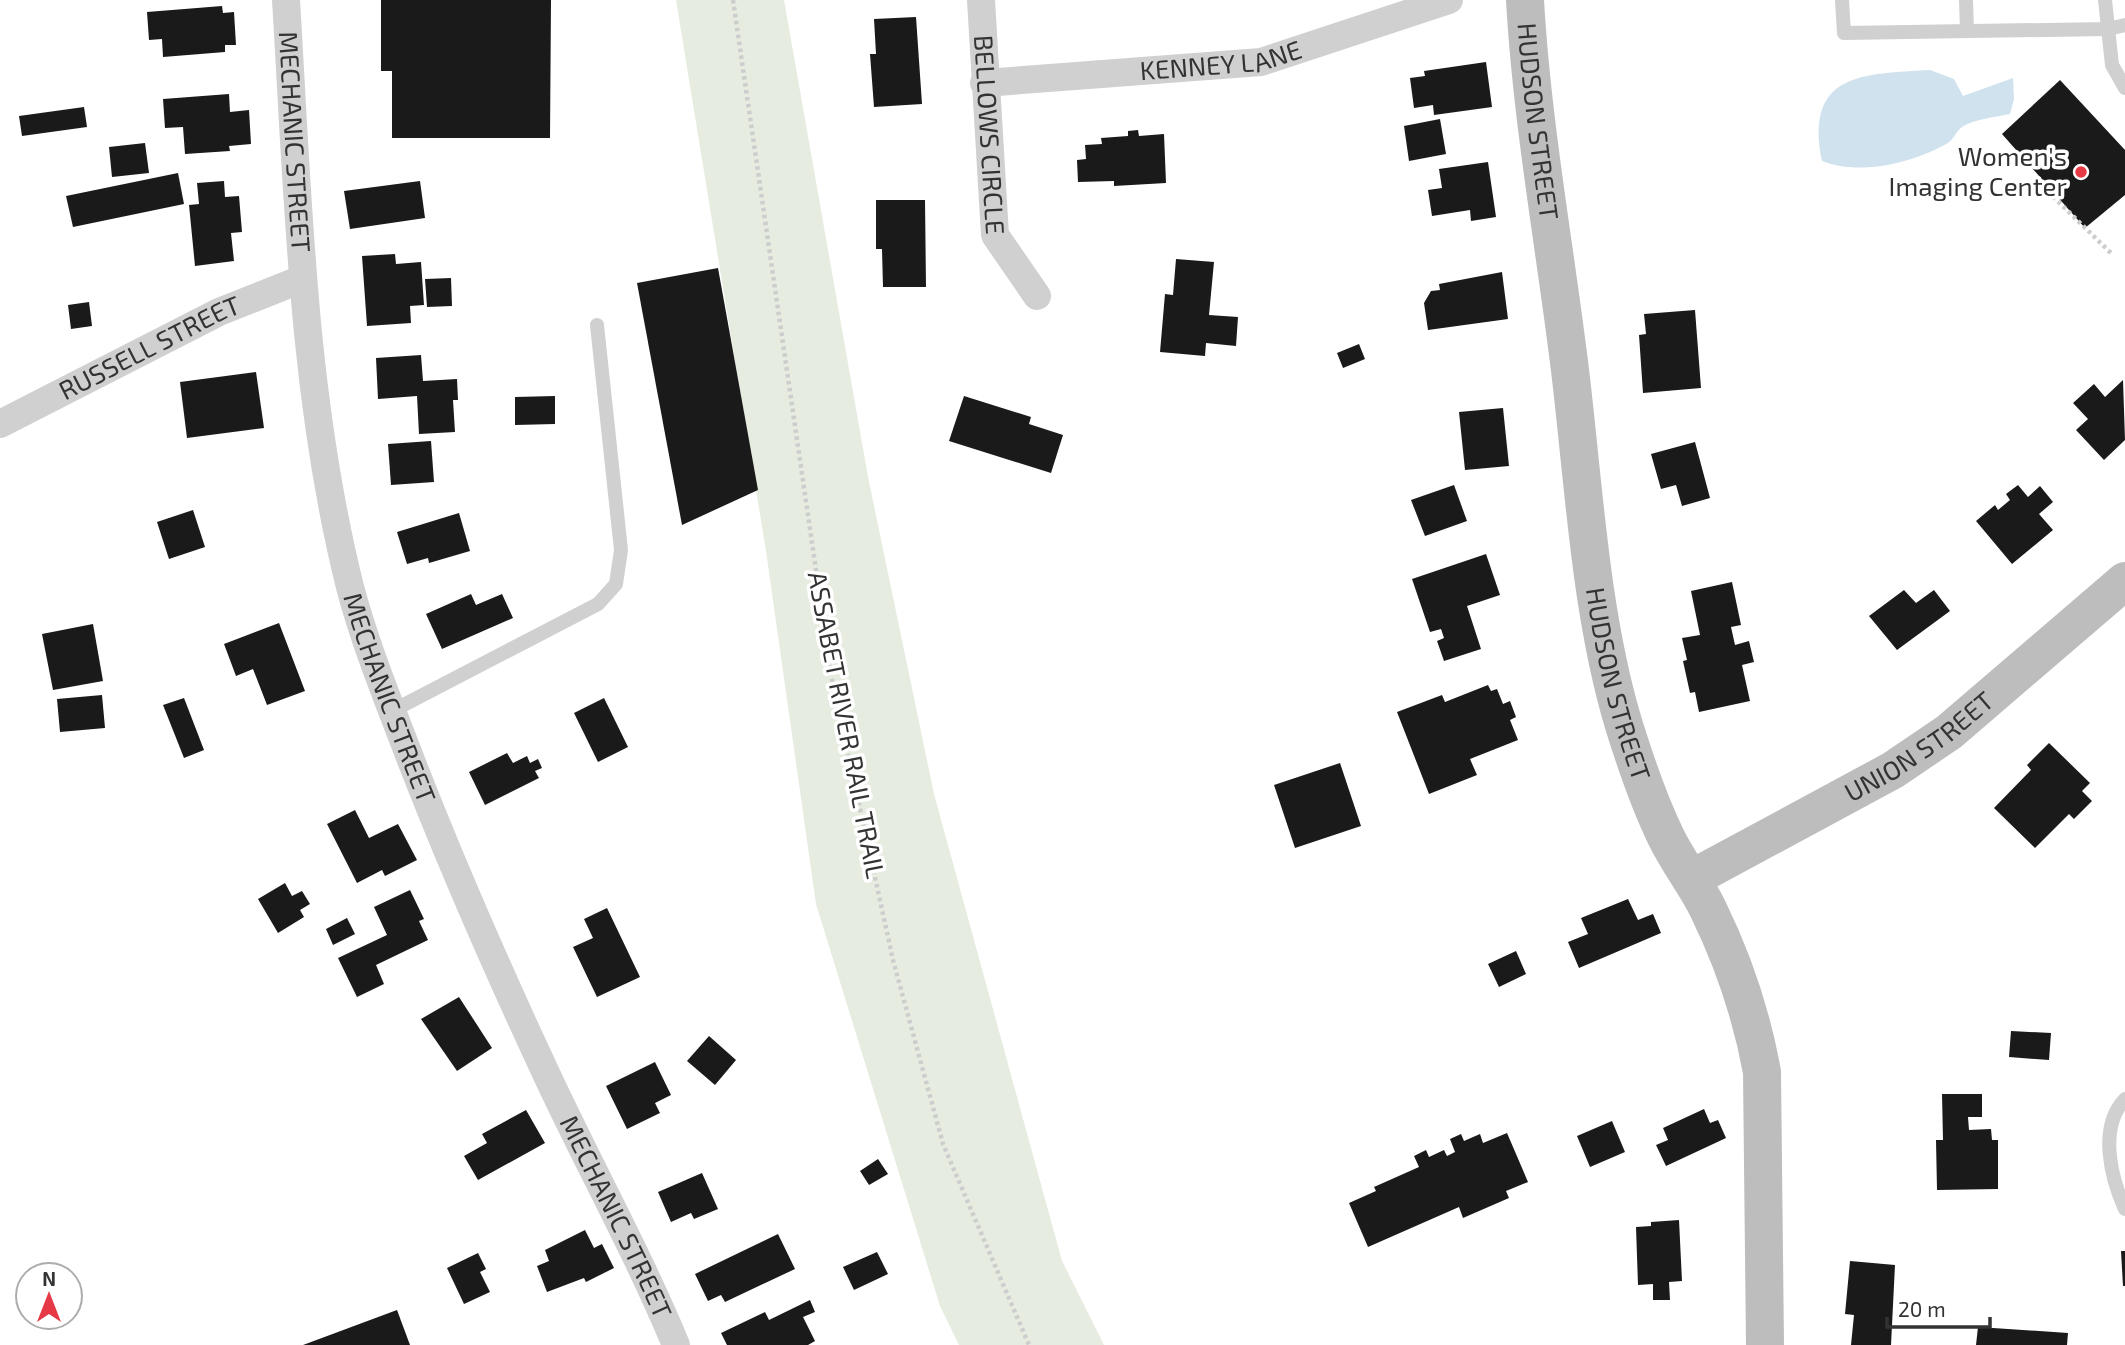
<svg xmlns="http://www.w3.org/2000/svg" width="2125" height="1345" font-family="'Exo 2',sans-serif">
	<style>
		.green { fill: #e6ecdf }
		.water { fill: #cfe2ee }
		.building { fill: #1a1a1a }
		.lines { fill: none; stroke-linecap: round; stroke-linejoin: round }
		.path { stroke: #cdcdcd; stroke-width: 4.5; stroke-dasharray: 3.5 3.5; stroke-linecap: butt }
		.lane { stroke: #d0d0d0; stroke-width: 14 }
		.street { stroke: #d0d0d0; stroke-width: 28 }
		.secondary { stroke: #bdbdbd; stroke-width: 38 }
		.poi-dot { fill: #e63946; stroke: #fff; stroke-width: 2.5 }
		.labels { text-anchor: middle; stroke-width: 7; stroke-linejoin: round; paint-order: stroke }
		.street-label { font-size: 26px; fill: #333; stroke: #fff }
		.poi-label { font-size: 26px; fill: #333; stroke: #fff; text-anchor: end }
	</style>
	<rect width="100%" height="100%" fill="#fff"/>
	<polygon class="green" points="676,0 784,0 868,477 934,794 1062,1261 1104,1345 959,1345 940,1306 816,904 766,551"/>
	<path class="water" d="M 1930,70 L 1954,79 L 1963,96 L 2013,78 L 2014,99 L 2010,114 C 1996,117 1974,119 1962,127 C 1956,131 1954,139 1948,143 C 1913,163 1860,176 1822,161 C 1804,72 1864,74 1930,70 Z"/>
	<g class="building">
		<polygon points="381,0 551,0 550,138 392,138 392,71 381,71"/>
		<polygon points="222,6 223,13 234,12 236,45 225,45 225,52 163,57 162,39 149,40 147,12"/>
		<polygon points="916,17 922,104 874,107 870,54 876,54 874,19"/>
		<polygon points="1486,62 1492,107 1434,115 1433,105 1414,108 1410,78 1425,76 1424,71"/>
		<polygon points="2060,80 2125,150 2125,195 2085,228 2002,134"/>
		<polygon points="229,94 230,112 249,110 251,144 229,146 230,151 185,154 183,127 165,128 163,99"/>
		<polygon points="84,107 87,127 22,136 19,116"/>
		<polygon points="1440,119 1446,154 1409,161 1404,126"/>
		<polygon points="1138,130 1139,136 1164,134 1166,183 1114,186 1114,181 1078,182 1077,160 1086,159 1085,145 1102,144 1101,138 1128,136 1128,131"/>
		<polygon points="145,143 149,173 112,177 109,147"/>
		<polygon points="1488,162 1496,217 1471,221 1470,210 1432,216 1428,190 1442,188 1439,169"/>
		<polygon points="178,173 184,204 73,227 66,196"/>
		<polygon points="224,181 225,197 239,196 242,232 231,233 234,261 195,266 189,205 199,204 197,183"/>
		<polygon points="420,181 425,218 350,229 344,191"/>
		<polygon points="876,200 925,200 926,287 883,287 882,249 876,249"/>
		<polygon points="395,254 396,264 421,262 424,305 410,306 411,323 367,326 362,256"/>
		<polygon points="1176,259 1214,262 1209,315 1238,317 1236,346 1206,343 1205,356 1160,352 1165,294 1173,295"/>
		<polygon points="718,268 758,490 682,525 637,283"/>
		<polygon points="1502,272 1508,319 1428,330 1424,303 1431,291 1440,290 1439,284"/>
		<polygon points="451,278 452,306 427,307 425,279"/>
		<polygon points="89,302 92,326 71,329 68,305"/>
		<polygon points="1695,310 1701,388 1643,393 1639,335 1646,334 1644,314"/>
		<polygon points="1359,344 1365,359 1343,368 1337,353"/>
		<polygon points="421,355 423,381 457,379 458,400 453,400 455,432 419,434 417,396 378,399 376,358"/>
		<polygon points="256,372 264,428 187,438 180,382"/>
		<polygon points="2123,380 2125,440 2104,460 2076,430 2088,419 2073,403 2094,384 2105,397"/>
		<polygon points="555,396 555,424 515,425 515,397"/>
		<polygon points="964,396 1031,417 1029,424 1063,435 1051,473 949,441"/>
		<polygon points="1503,408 1509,466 1465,470 1459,412"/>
		<polygon points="431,441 434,482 391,485 388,444"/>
		<polygon points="1695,442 1710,498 1682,506 1676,485 1661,489 1651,454"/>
		<polygon points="1454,485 1467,521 1425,536 1411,500"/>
		<polygon points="2018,485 2028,497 2040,486 2053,502 2039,514 2053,530 2012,564 1976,521 1995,505 1998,510 2010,500 2006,494"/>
		<polygon points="193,510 205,547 169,559 157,522"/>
		<polygon points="459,513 470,551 429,563 428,558 407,564 397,532"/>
		<polygon points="1486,554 1500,595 1467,606 1481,649 1444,661 1437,641 1444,638 1441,629 1430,632 1412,579"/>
		<polygon points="1732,582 1741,625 1731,627 1735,645 1749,641 1754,662 1742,665 1750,701 1699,712 1695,692 1690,693 1683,661 1687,660 1682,638 1700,635 1691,591"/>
		<polygon points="1904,590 1916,603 1934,590 1950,611 1897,650 1869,616"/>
		<polygon points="471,594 476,605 502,594 513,618 442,649 426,614"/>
		<polygon points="279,623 305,691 267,705 253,669 236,676 224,644"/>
		<polygon points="93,624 103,681 53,690 42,634"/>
		<polygon points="1488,685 1491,691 1497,689 1503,704 1510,701 1516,717 1510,720 1518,740 1470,759 1477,775 1429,794 1397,712 1442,695 1445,702"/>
		<polygon points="102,695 105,728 60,732 57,699"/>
		<polygon points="184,698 204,750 184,758 163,705"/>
		<polygon points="604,698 628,747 598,762 574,713"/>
		<polygon points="2049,743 2090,783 2082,791 2092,801 2074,819 2069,814 2035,848 1994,808 2031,770 2027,765"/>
		<polygon points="507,753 513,763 527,756 530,763 538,759 542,768 535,771 539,778 485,805 469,772"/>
		<polygon points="1340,763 1361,826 1295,848 1274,785"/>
		<polygon points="355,810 369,838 398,824 417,860 385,876 382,870 357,883 327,824"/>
		<polygon points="285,883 292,896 302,891 310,904 300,910 304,917 278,933 258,899"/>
		<polygon points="410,890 424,919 419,921 428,940 376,965 384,984 357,997 338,958 387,935 374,907"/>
		<polygon points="1628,899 1638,920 1653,914 1661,933 1579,968 1568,942 1588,934 1581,918"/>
		<polygon points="607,908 640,977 597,997 573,947 593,938 584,919"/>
		<polygon points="347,918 355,934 333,945 326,929"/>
		<polygon points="1516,951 1526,974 1499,987 1488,964"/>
		<polygon points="459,997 492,1048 457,1071 421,1019"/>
		<polygon points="2011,1031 2051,1033 2049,1060 2009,1057"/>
		<polygon points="709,1036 736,1060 715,1085 687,1061"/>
		<polygon points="655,1062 671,1095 655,1103 660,1113 627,1129 606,1086"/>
		<polygon points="1942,1094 1982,1094 1982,1117 1968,1117 1969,1130 1991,1129 1992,1140 1998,1140 1998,1189 1937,1190 1936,1140 1943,1140"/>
		<polygon points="1704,1109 1710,1123 1718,1120 1726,1138 1666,1166 1656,1145 1668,1140 1663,1128"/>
		<polygon points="526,1110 545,1143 478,1180 464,1156 487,1143 482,1134"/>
		<polygon points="1612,1121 1625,1152 1590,1167 1577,1136"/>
		<polygon points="1507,1133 1528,1182 1506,1191 1509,1198 1463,1218 1459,1207 1368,1247 1349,1203 1376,1191 1374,1187 1419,1167 1414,1156 1426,1150 1429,1157 1444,1150 1447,1156 1455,1152 1450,1139 1461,1134 1464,1141 1480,1134 1483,1143"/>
		<polygon points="878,1159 888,1174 869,1185 860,1171"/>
		<polygon points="702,1173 718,1209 694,1219 691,1213 671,1222 658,1192"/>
		<polygon points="1679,1220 1682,1281 1669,1282 1670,1300 1653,1300 1653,1284 1638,1285 1636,1227 1651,1226 1651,1222"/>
		<polygon points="585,1230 594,1248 602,1244 614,1268 586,1282 584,1278 547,1292 537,1266 549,1261 545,1250"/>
		<polygon points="778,1234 795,1269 725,1302 721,1295 708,1301 695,1274"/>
		<polygon points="2121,1251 2125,1251 2125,1286 2123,1286"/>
		<polygon points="877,1252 888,1274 854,1290 843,1267"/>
		<polygon points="478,1253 486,1269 480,1272 490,1292 464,1304 447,1268"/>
		<polygon points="1850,1261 1895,1265 1891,1345 1851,1345 1854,1315 1845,1314"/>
		<polygon points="810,1300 815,1312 803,1317 815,1341 808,1345 727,1345 721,1333 765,1312 769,1320"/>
		<polygon points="397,1310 410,1345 303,1345"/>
		<polygon points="1978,1327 2068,1333 2067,1345 1976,1345"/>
	</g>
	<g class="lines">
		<g class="path">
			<polyline points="733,0 832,680 893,960 943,1144 1029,1345"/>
			<polyline points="2038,182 2112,254"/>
		</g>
		<g class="lane">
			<polyline points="1842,0 1844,33 2108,29 2125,25"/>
			<polyline points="1966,0 1967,31"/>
			<polyline points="2105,0 2112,65 2125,88"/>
			<polyline points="392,711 598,604 616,584 621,550 597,325"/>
			<path d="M 2125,1099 C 2098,1127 2111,1178 2125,1209"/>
		</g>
		<g class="street">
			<path id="s1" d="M 286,0 C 298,196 302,395 350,587 C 365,644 388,700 409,755 C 450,861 496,966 544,1069 C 587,1162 637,1251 676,1345"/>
			<path id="s2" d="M 981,0 L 995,235 L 1037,296"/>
			<path id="s3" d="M 984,83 L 1261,62 L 1449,0"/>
			<path id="s4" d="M 0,424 L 219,312 L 302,279"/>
		</g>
		<g class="secondary">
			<path id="s5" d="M 1525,0 C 1532,124 1555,247 1570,370 C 1584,486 1590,611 1623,722 C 1635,761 1648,800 1666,837 C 1678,862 1696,884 1708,909 C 1733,960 1752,1017 1762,1072 L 1765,1345"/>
			<path id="s6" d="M 1691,879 L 1893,770 L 1949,732 L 2125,581"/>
		</g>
	</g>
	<circle class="poi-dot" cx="2081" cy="172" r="7"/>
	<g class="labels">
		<g class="street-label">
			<text dy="9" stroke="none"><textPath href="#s3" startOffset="238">KENNEY LANE</textPath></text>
			<text dy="9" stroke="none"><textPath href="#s5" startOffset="122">HUDSON STREET</textPath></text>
			<text dy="9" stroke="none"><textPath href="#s2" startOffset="135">BELLOWS CIRCLE</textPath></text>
			<text dy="9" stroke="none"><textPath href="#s1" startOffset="142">MECHANIC STREET</textPath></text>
			<text dy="9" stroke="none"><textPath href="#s4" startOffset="168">RUSSELL STREET</textPath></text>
			<text dy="9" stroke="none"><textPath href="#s5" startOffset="691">HUDSON STREET</textPath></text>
			<text dy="9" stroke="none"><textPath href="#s1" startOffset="709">MECHANIC STREET</textPath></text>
			<text transform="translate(846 725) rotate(79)" y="9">ASSABET RIVER RAIL TRAIL</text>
			<text dy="9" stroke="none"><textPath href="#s6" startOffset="264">UNION STREET</textPath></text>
			<text dy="9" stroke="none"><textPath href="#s1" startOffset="1276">MECHANIC STREET</textPath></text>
		</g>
		<g class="poi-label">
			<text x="2067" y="166">Women's<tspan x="2067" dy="30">Imaging Center</tspan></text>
		</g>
	</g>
	<g transform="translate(49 1296)"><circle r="33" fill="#ffffff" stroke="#adadad" stroke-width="2"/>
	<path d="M0-5L12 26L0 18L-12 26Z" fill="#e63946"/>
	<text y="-10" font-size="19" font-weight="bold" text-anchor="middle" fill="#333333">N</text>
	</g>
	<path d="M1887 1317v10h103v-10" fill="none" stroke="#333333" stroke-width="3.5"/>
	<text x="1898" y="1317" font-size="21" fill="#333333" stroke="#ffffff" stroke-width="5" paint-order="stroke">20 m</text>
</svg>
